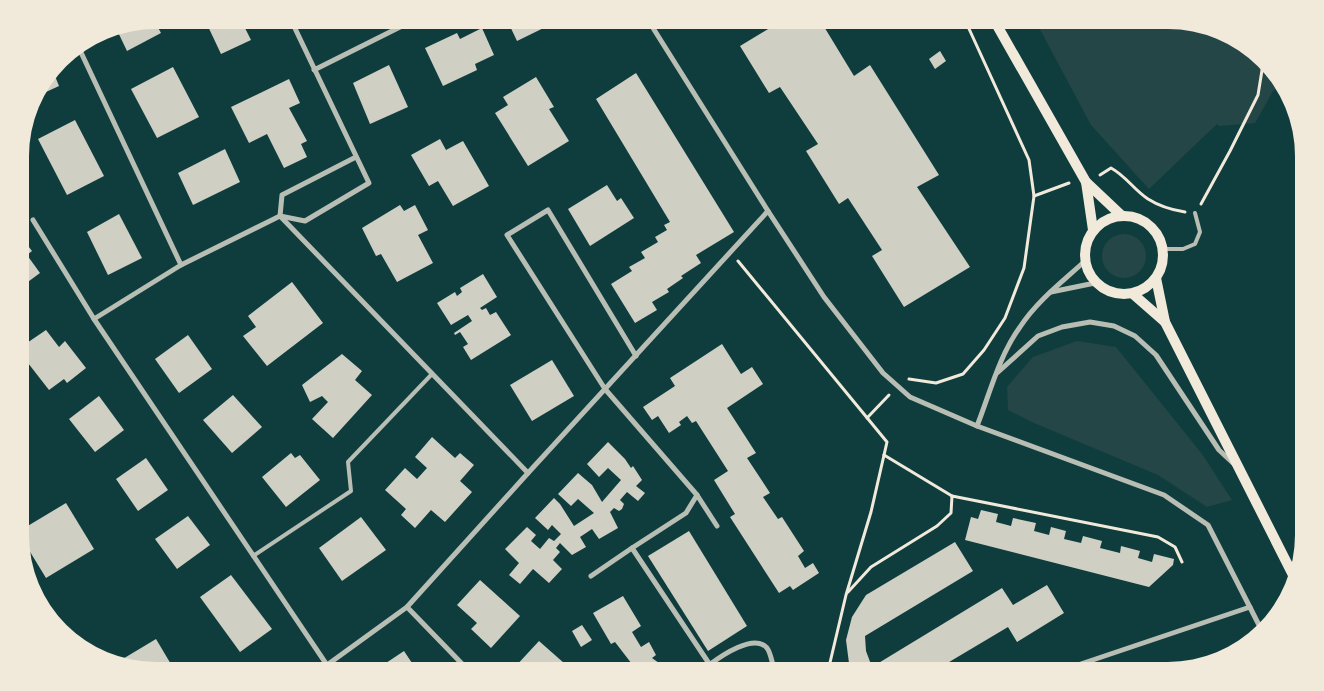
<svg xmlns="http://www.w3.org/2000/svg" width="1324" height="691" font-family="'PT Serif',serif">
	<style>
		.green { fill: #244646 }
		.building { fill: #cfcfc3 }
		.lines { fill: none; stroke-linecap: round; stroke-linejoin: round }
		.path { stroke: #f1e9da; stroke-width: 3 }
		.service { stroke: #b8beb3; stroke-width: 4 }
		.minor { stroke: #b8beb3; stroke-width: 5 }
		.secondary { stroke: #f1e9da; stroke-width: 10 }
	</style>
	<rect width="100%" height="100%" fill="#0f3d3e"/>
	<g class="green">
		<polygon points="1035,20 1169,20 1229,34 1281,80 1283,86 1273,91 1255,123 1219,126 1217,124 1149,189 1091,125"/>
		<circle cx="1124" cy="256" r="22"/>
		<polygon points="1077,341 1116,347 1202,454 1232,500 1207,507 1158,475 1034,423 1008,410 1007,387 1033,357"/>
	</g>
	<g class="building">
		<polygon points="154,20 161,33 127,51 116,28"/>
		<polygon points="205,20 241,20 251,40 221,54"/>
		<polygon points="351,20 371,20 354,28"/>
		<polygon points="507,20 560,20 517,41"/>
		<polygon points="783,20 820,20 854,76 870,65 939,175 917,187 970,267 904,307 872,256 882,250 848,198 839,204 806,151 818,144 780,87 769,93 740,46"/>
		<polygon points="482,28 494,55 475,64 477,70 443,86 425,48 457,33 460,39"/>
		<polygon points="940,51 946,61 935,69 929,59"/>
		<polygon points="389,65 408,107 370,124 353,83"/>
		<polygon points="173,67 199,117 157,138 131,89"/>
		<polygon points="53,71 59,86 33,98 34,95"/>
		<polygon points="636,73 734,232 696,255 701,263 681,276 683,278 667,289 669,292 652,302 657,310 635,323 611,284 632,271 629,267 645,258 641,252 658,242 655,237 667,230 664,225 670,222 596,99"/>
		<polygon points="536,77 554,107 549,109 569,141 528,166 495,113 508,105 503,97"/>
		<polygon points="289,79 300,103 289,108 307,141 301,144 307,157 284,168 267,134 249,143 231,107"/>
		<polygon points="75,120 104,176 67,195 38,139"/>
		<polygon points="440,139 446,150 463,141 489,186 453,206 438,181 429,186 411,155"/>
		<polygon points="225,149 240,182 193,205 178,173"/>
		<polygon points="607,185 617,201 621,198 634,218 590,246 568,209"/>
		<polygon points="400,205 404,211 415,205 428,230 418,235 433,263 397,282 381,254 376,256 362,228"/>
		<polygon points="119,214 142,258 108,275 87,232"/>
		<polygon points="22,238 32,251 27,255 40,273 21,287 21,239"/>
		<polygon points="483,274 497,297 480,308 482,310 486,308 490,315 496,312 511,335 471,360 463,347 468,344 460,332 455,335 454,333 472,321 468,315 451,325 437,303 455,292 457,296 462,292 460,288"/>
		<polygon points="292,282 323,323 267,366 243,336 256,327 248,316"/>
		<polygon points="46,330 59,347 65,341 86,368 67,383 64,379 49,390 21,354 21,347"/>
		<polygon points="188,335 212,369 179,393 155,359"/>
		<polygon points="722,344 741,374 752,367 763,384 727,408 756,453 747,458 770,493 763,497 778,519 782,517 804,551 798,556 805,568 813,563 819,573 793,590 790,586 779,593 730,517 735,514 714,480 728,471 696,421 692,423 687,416 679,422 681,425 669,433 658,416 652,420 643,407 675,386 670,378"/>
		<polygon points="342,354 362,371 355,380 372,395 333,438 312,419 328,402 322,396 310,402 302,385"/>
		<polygon points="552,360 574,396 532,421 510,385"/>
		<polygon points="233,395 262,427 232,453 203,420"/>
		<polygon points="99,396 124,430 95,452 69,419"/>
		<polygon points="432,437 455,458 460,453 474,465 460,481 472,492 445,522 431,510 415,528 401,515 406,509 385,490 405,468 417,479 427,468 415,457"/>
		<polygon points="608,442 625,459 631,468 633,466 642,480 636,486 645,493 638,501 627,492 620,500 624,504 622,509 619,511 614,508 610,512 618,528 599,539 592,529 580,537 586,547 572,555 560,543 556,548 560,552 553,560 562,569 549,583 533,569 520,584 509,575 519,563 505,549 527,527 536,535 531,541 540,549 549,538 554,541 561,534 552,525 548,530 535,518 554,498 560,504 574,526 594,513 578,499 571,506 558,494 578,473 592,485 602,502 621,480 608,468 599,477 587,464"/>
		<polygon points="291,453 295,458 300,455 320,480 286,507 262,477"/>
		<polygon points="146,458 168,490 138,511 116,479"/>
		<polygon points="66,503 94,549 46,578 21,537 21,530"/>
		<polygon points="981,510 998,514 996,522 1011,526 1013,518 1036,523 1034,531 1049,535 1051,527 1066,531 1064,539 1081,543 1083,536 1102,541 1100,548 1120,553 1121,546 1140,551 1138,558 1152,562 1154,554 1174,559 1173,565 1149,587 965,540 971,517 978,519"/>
		<polygon points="188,516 210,545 177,569 155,539"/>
		<polygon points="361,517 386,550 342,581 319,548"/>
		<polygon points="689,531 747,626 708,651 648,556"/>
		<polygon points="955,542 973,571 865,636 866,651 872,667 1002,588 1013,605 1047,585 1064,613 1017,642 1008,627 934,671 850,671 846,640 852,617 866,595"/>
		<polygon points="231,575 272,629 240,652 200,597"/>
		<polygon points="480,580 520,616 491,648 471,629 477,623 457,605"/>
		<polygon points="623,596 641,626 632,632 641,647 649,642 656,655 652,658 666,668 669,666 672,671 629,671 635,668 615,642 611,644 593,613"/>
		<polygon points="582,625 592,640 581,647 572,631"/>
		<polygon points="156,639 175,671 155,671 123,663 121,660"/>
		<polygon points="539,641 573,671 517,671 514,668"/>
		<polygon points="404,651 416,669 423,664 428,671 374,671"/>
	</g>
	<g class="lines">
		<g class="path">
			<path d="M 1100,175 L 1111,168 C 1126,176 1134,190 1148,199 C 1159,206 1172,210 1185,212"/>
			<polyline points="1034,196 1069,183"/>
			<polyline points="1201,204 1230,151 1258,95 1263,64"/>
			<polyline points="738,261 887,442 871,512 846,595 828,671"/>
			<polyline points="909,379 936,383 963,374 984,350 1005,318 1024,268 1034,196 1029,160 965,20"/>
			<polyline points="867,418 889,395"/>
			<polyline points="884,455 952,496"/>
			<polyline points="848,592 871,567 937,526 951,513 952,496 1158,537 1175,547 1182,562"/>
		</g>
		<g class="service">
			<polyline points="1163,249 1183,249 1195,244 1200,232 1195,213"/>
			<polyline points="253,556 351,491 348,462 432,374"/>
		</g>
		<g class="minor">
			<polyline points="648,20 768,211 824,297 883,373 910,397 977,426 1164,495 1208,525 1261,629"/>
			<polyline points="78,46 181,265"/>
			<polyline points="314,70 414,20"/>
			<polyline points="280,216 528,473 407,607 327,665"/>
			<polyline points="280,216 305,221 369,183 291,20"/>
			<polyline points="280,216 282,195 356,157"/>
			<polyline points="33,220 94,319 331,671"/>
			<polyline points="1051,292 1095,283"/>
			<polyline points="94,319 181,265 280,216"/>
			<polyline points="636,356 548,210 507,235 605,389 697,495 717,526"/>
			<polyline points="997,373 1038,336 1062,327 1090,322 1114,326 1135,336 1156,355 1219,450 1234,464"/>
			<path d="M 977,426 C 990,393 999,356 1020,327 C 1037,301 1062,282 1085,261"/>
			<polyline points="528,473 768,211"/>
			<polyline points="697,495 686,513 632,548 714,671"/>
			<polyline points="591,576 632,548"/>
			<polyline points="407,607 469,671"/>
			<path d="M 709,665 C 721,656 754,633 767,648 C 771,653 772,664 775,671"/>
			<polyline points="1060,671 1250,607"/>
		</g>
		<g class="secondary">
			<polyline points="994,20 1086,182 1122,216"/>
			<polyline points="1086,182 1093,230"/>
			<circle cx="1124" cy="255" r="39"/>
			<polyline points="1156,278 1165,322 1294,577"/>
			<polyline points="1133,294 1165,322"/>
		</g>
	</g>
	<path d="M0 0H1324V691H0ZM156 29H1168A127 127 0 0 1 1295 156V535A127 127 0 0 1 1168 662H156A127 127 0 0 1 29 535V156A127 127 0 0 1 156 29Z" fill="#f1e9da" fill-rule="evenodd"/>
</svg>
